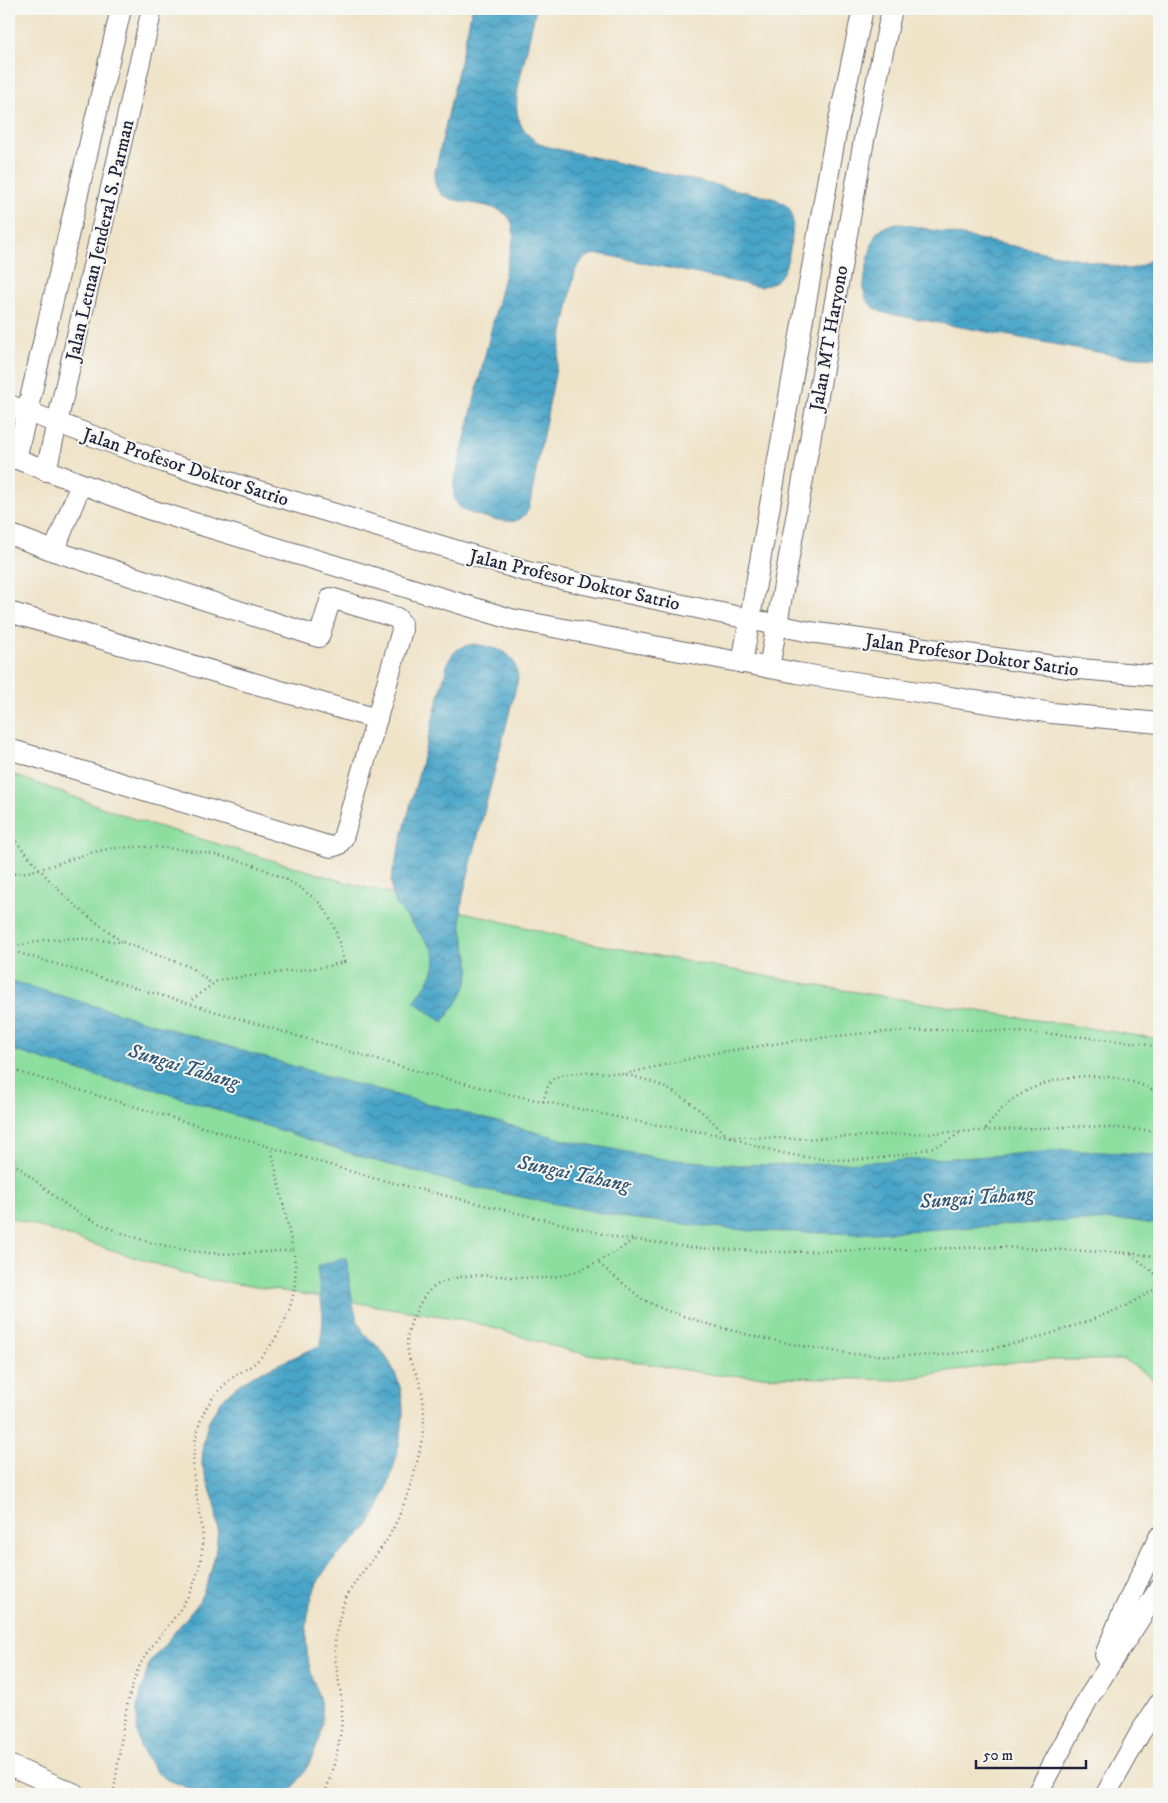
<svg xmlns="http://www.w3.org/2000/svg" width="1168" height="1803" font-family="'IM FELL DW Pica',serif">
	<style>
		.green { fill: #8cde9f; stroke: #57806d }
		.water { fill: url(#water-waves); stroke: #366482 }
		.lines { fill: none; stroke-linecap: round; stroke-linejoin: round }
		.minor-casing { stroke: #6a666c; stroke-width: 22 }
		.path { stroke: #6a666c; stroke-width: 2.5; stroke-dasharray: 1 4; stroke-linecap: butt }
		.minor { stroke: #fff; stroke-width: 20 }
		.labels { text-anchor: middle; stroke-width: 4; stroke-linejoin: round; paint-order: stroke }
		.street-label { font-size: 19px; fill: #22223b; stroke: #f6f6f2 }
		.water-label { font-size: 20px; font-style: italic; fill: #325673; stroke: #f6f6f2 }
	</style>
	<defs>
		<pattern id="water-waves" width="16" height="10" patternUnits="userSpaceOnUse" patternTransform="scale(1.25)"><rect width="16" height="10" fill="#4aa5c8"/><path d="M0 5q4-4 8 0t8 0" fill="none" stroke="#3d86a4"/></pattern>
	</defs>
	<rect width="100%" height="100%" fill="#f6f6f2"/>
	<filter id="ink" filterUnits="userSpaceOnUse"><feTurbulence type="fractalNoise" baseFrequency=".02" numOctaves="2"/><feDisplacementMap in="SourceGraphic" scale="10" xChannelSelector="R" yChannelSelector="G"/><feConvolveMatrix kernelMatrix="1 2 1 2 8 2 1 2 1" color-interpolation-filters="sRGB"/></filter>
	<filter id="wash" filterUnits="userSpaceOnUse"><feTurbulence type="fractalNoise" baseFrequency=".0096" numOctaves="4" result="noise"/><feDisplacementMap in="SourceGraphic" scale="20" xChannelSelector="R" yChannelSelector="G"/><feGaussianBlur stdDeviation="1.12" result="paint"/><feColorMatrix in="noise" values="0 0 0 0 0 0 0 0 0 0 0 0 0 0 0 0 0 1.4 0 .05"/><feComposite in="paint" operator="in"/></filter>
	<g filter="url(#wash)">
		<rect width="100%" height="100%" fill="#efe3c8"/>
		<polygon class="green" points="9,773 137,820 356,885 584,942 830,988 1159,1039 1159,1383 1125,1360 1027,1360 897,1380 716,1375 570,1351 466,1320 199,1278 9,1217"/>
		<g class="water">
			<path d="M 472,9 L 536,9 C 532,26 528,44 524,62 C 516,95 506,128 545,146 L 776,199 C 782,203 788,205 791,212 C 796,224 789,263 782,274 C 776,283 768,285 759,287 L 606,255 C 588,253 584,256 575,271 L 529,508 C 526,514 522,519 515,521 C 506,523 470,515 462,509 C 454,503 453,494 454,484 L 514,235 C 513,232 513,227 512,223 C 504,200 459,207 441,194 C 435,189 435,182 434,176 Z"/>
			<path d="M 897,223 L 1129,269 C 1145,266 1156,259 1159,242 L 1159,358 L 1119,356 L 884,313 C 874,309 865,302 864,291 C 862,283 872,240 876,234 C 881,227 889,225 897,223 Z"/>
			<path d="M 475,644 C 500,650 515,649 518,679 L 464,891 C 461,905 460,919 463,934 C 466,951 473,965 467,983 C 463,997 451,1010 443,1022 L 414,1002 C 424,987 440,970 433,950 L 396,904 L 392,892 L 391,879 L 448,662 C 455,649 460,646 475,644 Z"/>
			<polygon points="9,980 336,1079 565,1140 664,1159 739,1165 820,1164 975,1157 1066,1150 1159,1155 1159,1225 1128,1220 1053,1222 858,1234 752,1231 627,1218 476,1188 368,1159 148,1087 116,1082 9,1049"/>
			<path d="M 346,1258 C 350,1279 351,1309 361,1328 C 365,1337 375,1342 381,1350 C 394,1366 403,1388 403,1409 C 404,1439 386,1504 367,1527 C 348,1548 322,1565 313,1594 C 305,1618 304,1648 311,1672 C 314,1685 321,1699 322,1712 C 323,1744 307,1771 288,1794 L 196,1794 L 195,1791 L 166,1779 L 156,1772 L 149,1762 L 140,1747 L 137,1728 L 138,1705 L 149,1663 L 197,1605 L 208,1582 L 215,1555 L 218,1530 L 215,1504 L 202,1465 L 203,1444 L 208,1422 L 219,1403 L 233,1389 L 252,1376 L 321,1345 L 323,1316 L 317,1266 Z"/>
		</g>
	</g>
	<g filter="url(#ink)">
		<g class="lines">
			<defs>
				<g id="minor">
					<polyline points="9,405 166,463 528,572 810,632 1069,668 1159,676"/>
					<polyline points="9,456 148,509 511,619 797,673 1052,713 1159,723"/>
					<polyline points="16,459 121,9"/>
					<polyline points="46,471 152,9"/>
					<polyline points="9,534 54,551 319,637 331,598 397,618 401,623 402,630 343,838 338,845 331,847 9,749"/>
					<polyline points="54,551 81,484"/>
					<polyline points="9,612 377,719"/>
					<polyline points="742,663 835,138 863,9"/>
					<polyline points="769,668 864,140 892,9"/>
					<polyline points="1105,1655 1122,1614 1159,1537"/>
					<polyline points="9,1765 75,1794"/>
					<polyline points="1037,1794 1089,1697 1159,1589"/>
					<polyline points="1106,1794 1140,1733 1159,1704"/>
				</g>
			</defs>
			<use href="#minor" class="minor-casing"/>
			<g class="path">
				<path d="M 9,834 C 26,852 41,872 58,889 C 77,909 99,924 121,941"/>
				<path d="M 9,874 C 45,873 78,852 116,848 C 175,843 264,857 311,896 C 314,899 319,902 322,906 C 335,922 339,943 344,962 L 324,967 L 218,980 L 189,1002"/>
				<polyline points="9,948 44,940 76,938 122,942 190,967 212,984"/>
				<polyline points="9,950 398,1066 499,1092 645,1123 727,1136 797,1139 1084,1126 1159,1131"/>
				<polyline points="9,1069 373,1178 616,1237 695,1248 784,1252 998,1247 1130,1253 1159,1257"/>
				<polyline points="625,1074 714,1053 793,1041 866,1033 959,1029 1053,1034 1131,1042 1159,1047"/>
				<path d="M 543,1102 C 545,1096 547,1086 551,1081 C 559,1073 570,1074 580,1073 C 641,1068 685,1091 726,1135"/>
				<path d="M 986,1129 C 991,1122 996,1114 1003,1108 C 1040,1071 1116,1066 1159,1094"/>
				<path d="M 731,1137 C 787,1160 850,1166 909,1153 C 921,1150 935,1148 946,1142 C 951,1139 957,1135 962,1131"/>
				<path d="M 9,1160 C 33,1177 53,1198 79,1213 C 118,1235 165,1249 209,1253 C 237,1255 265,1252 293,1250 L 271,1147"/>
				<polyline points="633,1240 619,1250 597,1262 642,1299 665,1310 711,1325 757,1337 807,1347 853,1354 896,1356 939,1355 986,1350 1034,1339 1083,1323 1126,1306 1159,1287"/>
				<polyline points="1131,1254 1159,1277"/>
				<path d="M 113,1794 C 121,1754 123,1701 140,1665 C 148,1649 160,1636 171,1622 C 188,1600 199,1578 202,1550 C 205,1528 198,1508 195,1487 C 191,1463 194,1434 204,1412 C 211,1398 223,1385 236,1375 C 242,1371 249,1368 255,1363 C 285,1335 302,1290 293,1250"/>
				<path d="M 325,1794 C 334,1765 343,1737 342,1706 C 341,1686 334,1666 335,1646 C 335,1635 338,1623 341,1612 C 348,1585 369,1566 385,1543 C 404,1514 423,1453 424,1418 C 424,1405 423,1392 419,1381 C 417,1375 414,1369 411,1363 C 404,1346 407,1330 415,1313 C 419,1305 423,1297 429,1291 C 458,1265 508,1280 543,1278 C 562,1277 579,1271 597,1262"/>
			</g>
			<use href="#minor" class="minor"/>
		</g>
	</g>
	<g class="labels">
		<g class="street-label">
			<text transform="translate(99 240) rotate(-77)" y="7">Jalan Letnan Jenderal S. Parman</text>
			<text transform="translate(828 338) rotate(-80)" y="7">Jalan MT Haryono</text>
			<text transform="translate(186 466) rotate(18)" y="7">Jalan Profesor Doktor Satrio</text>
			<text transform="translate(575 579) rotate(13)" y="7">Jalan Profesor Doktor Satrio</text>
			<text transform="translate(972 654) rotate(8)" y="7">Jalan Profesor Doktor Satrio</text>
		</g>
		<g class="water-label">
			<text transform="translate(184 1066) rotate(17)" y="7">Sungai Tahang</text>
			<text transform="translate(574 1173) rotate(12)" y="7">Sungai Tahang</text>
			<text transform="translate(977 1197) rotate(-4)" y="7">Sungai Tahang</text>
		</g>
	</g>
	<rect width="1168" height="1803" fill="none" stroke="#f6f6f2" stroke-width="30"/>
	<path d="M976 1760v8h110v-8" fill="none" stroke="#22223b" stroke-width="2.5"/>
	<text x="983" y="1760" font-size="15" fill="#22223b" stroke="#f6f6f2" stroke-width="4" paint-order="stroke">50 m</text>
</svg>
